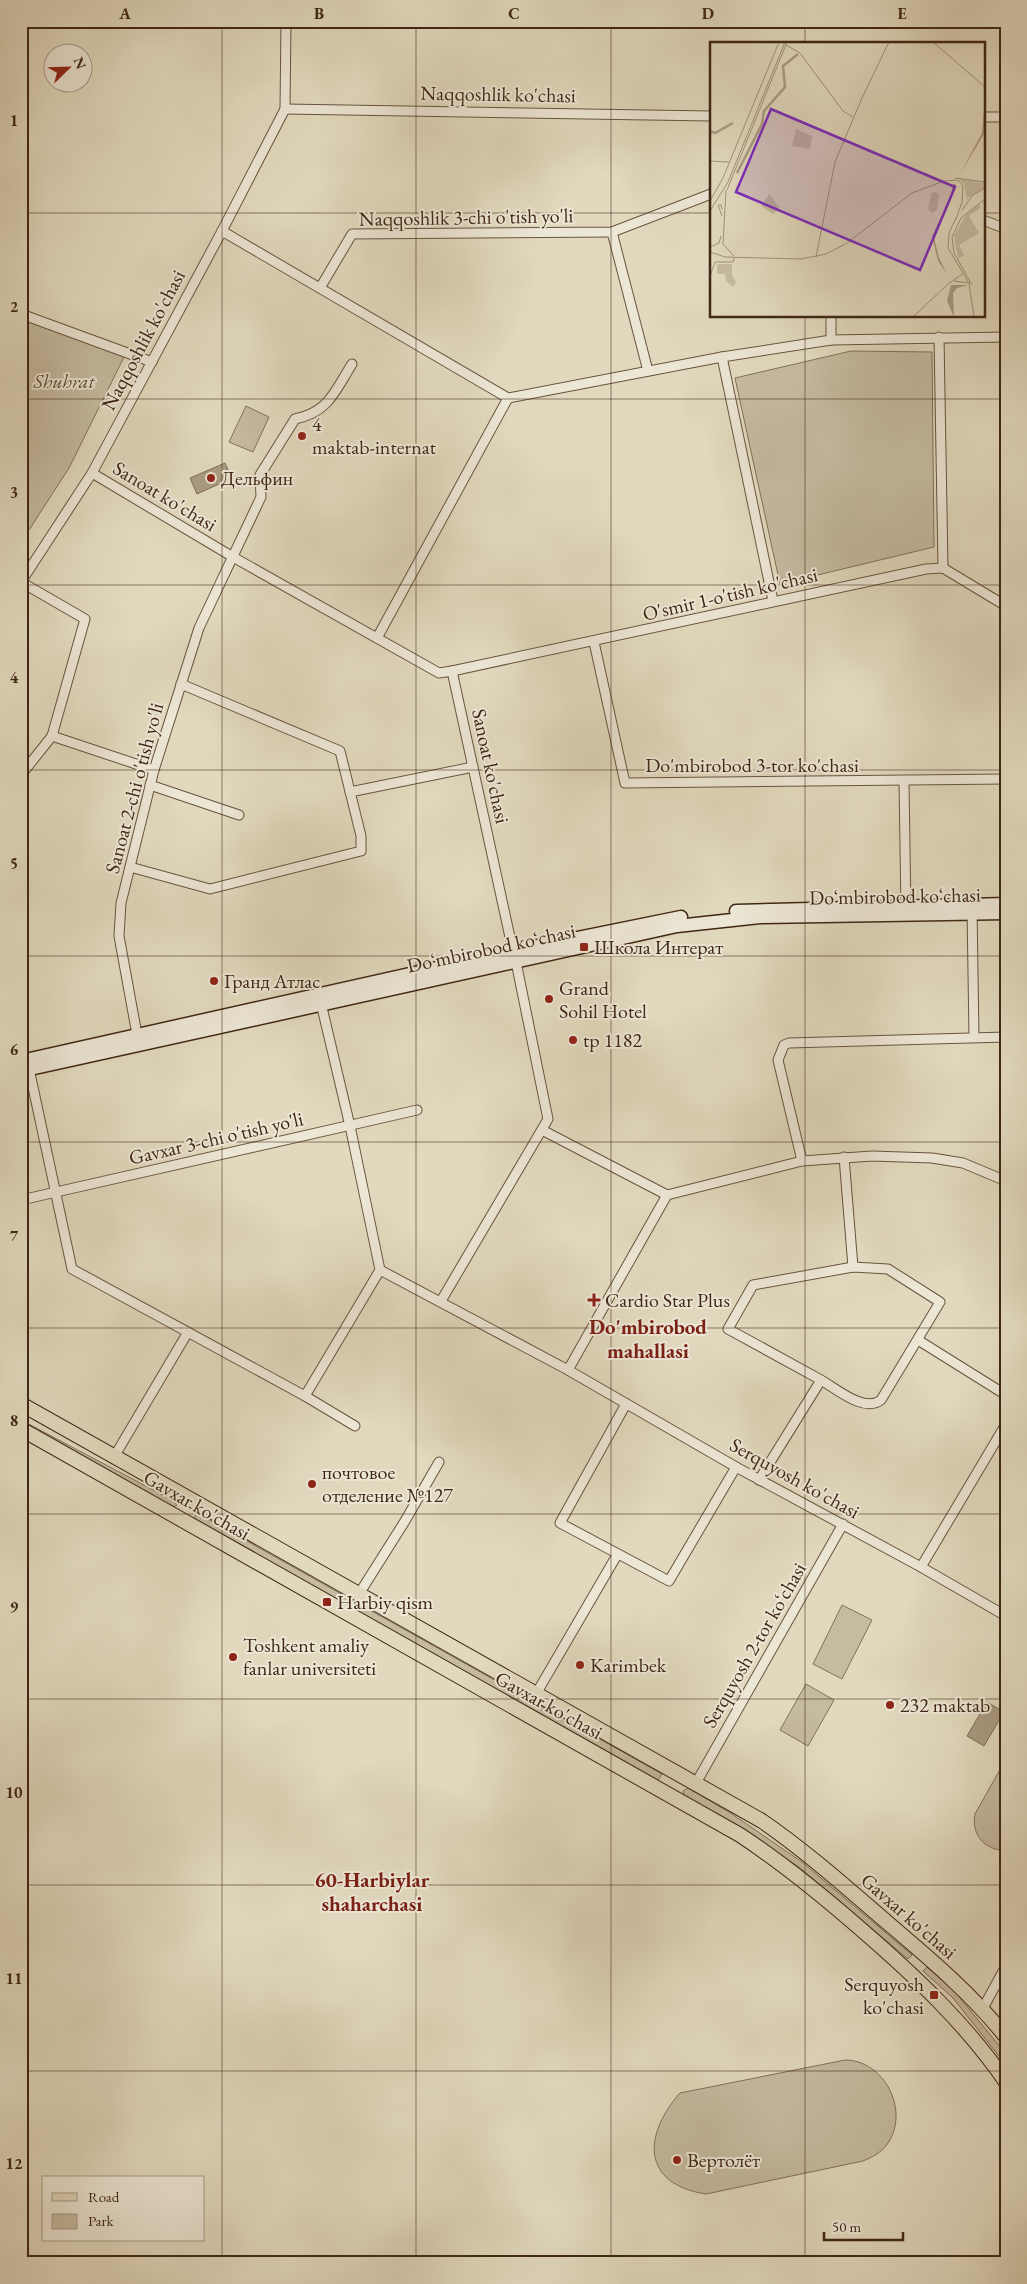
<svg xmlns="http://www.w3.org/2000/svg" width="1027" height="2284" font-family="'EB Garamond',serif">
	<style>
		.green { fill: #c5bba1; stroke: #82715a }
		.water { fill: #aa9c84; stroke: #7f6d57 }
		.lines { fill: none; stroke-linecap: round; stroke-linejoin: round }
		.minor-casing { stroke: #68543e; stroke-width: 11 }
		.secondary-casing { stroke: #3f2714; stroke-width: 15 }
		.primary-casing { stroke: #3f2714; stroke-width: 16 }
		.minor { stroke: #ece6d5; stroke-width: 9 }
		.secondary { stroke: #ece6d5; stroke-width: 12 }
		.primary { stroke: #e1d9be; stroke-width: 14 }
		.grid { fill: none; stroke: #3f2714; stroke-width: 1; stroke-opacity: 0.55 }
		.poi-dot { fill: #8f2418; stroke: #ece6d5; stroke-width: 2 }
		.labels { text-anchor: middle; stroke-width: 4; stroke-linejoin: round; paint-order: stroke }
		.street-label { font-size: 20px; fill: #3f2714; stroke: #ece6d5 }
		.park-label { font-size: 20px; font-style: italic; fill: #604c37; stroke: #ece6d5 }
		.poi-label { font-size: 20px; fill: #3f2714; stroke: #ece6d5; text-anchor: start }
		.neighbourhood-label { font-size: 21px; font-weight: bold; fill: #7a1f14; stroke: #ece6d5 }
		.inset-river { fill: none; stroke: #aa9c84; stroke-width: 2.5 }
		.inset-road { fill: none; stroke: #a0927a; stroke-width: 1 }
		.view { fill: #7b2cbf; fill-opacity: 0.15; stroke: #7b2cbf; stroke-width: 2.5 }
		.inset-edge { fill: none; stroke: #3f2714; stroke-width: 2.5 }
		.neatline { fill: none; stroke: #3f2714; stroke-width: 2 }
		.grid-label { font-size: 16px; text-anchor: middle; font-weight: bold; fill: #3f2714 }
	</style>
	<rect width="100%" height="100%" fill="#e1d9be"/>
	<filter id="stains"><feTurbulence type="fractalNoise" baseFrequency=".004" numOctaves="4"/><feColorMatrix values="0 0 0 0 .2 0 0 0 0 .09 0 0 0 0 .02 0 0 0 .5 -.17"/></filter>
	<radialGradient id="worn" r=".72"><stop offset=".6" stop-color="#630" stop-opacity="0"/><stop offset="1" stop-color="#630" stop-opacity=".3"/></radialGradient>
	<g class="green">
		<polygon points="21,319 125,355 69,468 29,530 21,524"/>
		<polygon points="851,351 932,352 934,547 780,584 735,378"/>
		<polygon points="246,406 269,417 253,452 229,442"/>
		<polygon points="21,1420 174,1501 177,1505 173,1507 21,1424"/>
		<polygon points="197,1513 662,1774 658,1780 194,1518"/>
		<polygon points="842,1605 872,1620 842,1679 813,1664"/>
		<polygon points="806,1684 834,1700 808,1746 780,1730"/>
		<path d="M 1006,1759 L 1006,1851 C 985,1850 971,1835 975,1814 Z"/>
		<polygon points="688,1788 729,1812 802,1862 912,1955 908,1959 799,1867 725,1818 684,1796 683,1791"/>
		<polygon points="927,1967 956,1993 1001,2048 1006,2055 1006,2065 953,1998 923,1971"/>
		<path d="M 845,2060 C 884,2060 910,2110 888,2143 C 882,2152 873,2157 863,2161 L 706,2194 C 641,2184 643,2135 680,2093 Z"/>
	</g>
	<g class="water">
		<polygon points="225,463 232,478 197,494 190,478"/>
		<polygon points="987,1702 1004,1712 984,1746 967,1736"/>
		<polygon points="1006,2254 1006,2263 970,2263"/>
		<polygon points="502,2260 598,2262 601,2263 414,2263"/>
	</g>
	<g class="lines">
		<defs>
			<g id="minor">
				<polyline points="285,109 711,116"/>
				<polyline points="983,117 1006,117"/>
				<polyline points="983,220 1006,229"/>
				<polyline points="222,231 508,398 722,357 831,340 1006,337"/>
				<polyline points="612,232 648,371"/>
				<polyline points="320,288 352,234 612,232 711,194"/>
				<polyline points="21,314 152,362"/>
				<polyline points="831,316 831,340"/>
				<polyline points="939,337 943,568"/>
				<polyline points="722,357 773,601"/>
				<polyline points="92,473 233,557 439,673 452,671 513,951"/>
				<polyline points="377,638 508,398"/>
				<polyline points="594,642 625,783 1006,779"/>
				<polyline points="452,671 926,569 943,568 1006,606"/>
				<polyline points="52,736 154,770"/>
				<polyline points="21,775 52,736 85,619 21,582 92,473 222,231 285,109 286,21"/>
				<polyline points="904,782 906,912"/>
				<polyline points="150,785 239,815"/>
				<polyline points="350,792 473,767"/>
				<polyline points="130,867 210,889 361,851 361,836 340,751 181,684"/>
				<polyline points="972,908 974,1037"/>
				<path d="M 138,1040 L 119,936 L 121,903 L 154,770 L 199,628 L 261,497 L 260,475 L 295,419 C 329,412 335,391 352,364"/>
				<polyline points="28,1064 72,1269 305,1396 380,1270 350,1126 320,999"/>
				<polyline points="542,1130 667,1195 802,1161 872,1156 932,1158 963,1163 1006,1181"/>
				<polyline points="844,1157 853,1267"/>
				<polyline points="802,1161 778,1060 784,1045 789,1043 1006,1037"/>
				<polyline points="21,1200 417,1110"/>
				<polyline points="380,1270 568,1370 736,1467 921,1567 1006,1616"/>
				<polyline points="441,1301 548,1119 516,962"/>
				<polyline points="918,1340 1006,1395"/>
				<polyline points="568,1370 667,1195"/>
				<polyline points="305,1396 355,1426"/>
				<polyline points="626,1404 560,1523 669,1581 736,1467"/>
				<polyline points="114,1457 188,1332"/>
				<path d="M 759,1480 L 821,1380 C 837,1389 864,1413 881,1400 L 940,1302 L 888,1269 L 853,1267 L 753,1285 L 728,1329 L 821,1380"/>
				<polyline points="921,1567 1006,1424"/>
				<polyline points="359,1594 405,1521 439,1462"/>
				<polyline points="536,1694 617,1555"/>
				<polyline points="696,1783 843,1524"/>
				<polyline points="982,2010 1006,1966"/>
			</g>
			<g id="secondary">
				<polyline points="736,911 1006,904"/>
				<polyline points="21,1061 513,951 681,917"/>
				<polyline points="21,1071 677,926 760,917 1006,913"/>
			</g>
			<g id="primary">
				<path d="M 21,1404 L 762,1821 C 807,1852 847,1888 889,1924 C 929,1958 973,1995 1006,2037"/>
				<path d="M 21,1429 L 740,1835 C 784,1864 823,1896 863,1931 C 916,1977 966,2024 1006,2082"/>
			</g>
		</defs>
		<use href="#minor" class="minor-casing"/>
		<use href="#secondary" class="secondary-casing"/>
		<use href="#primary" class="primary-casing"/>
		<use href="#minor" class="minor"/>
		<use href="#secondary" class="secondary"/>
		<use href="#primary" class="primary"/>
	</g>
	<path class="grid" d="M 222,21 L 222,2263M 416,21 L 416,2263M 611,21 L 611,2263M 805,21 L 805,44M 21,213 L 711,213M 983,213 L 1006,213M 805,316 L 805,2263M 21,399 L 1006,399M 21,585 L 1006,585M 21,770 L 1006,770M 21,956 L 1006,956M 21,1142 L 1006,1142M 21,1328 L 1006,1328M 21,1514 L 1006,1514M 21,1699 L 1006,1699M 21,1885 L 1006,1885M 21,2071 L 1006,2071"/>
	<g class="poi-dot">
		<circle cx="302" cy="436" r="5"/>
		<circle cx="211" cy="478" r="5"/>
		<rect x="579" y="942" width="10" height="10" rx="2.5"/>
		<circle cx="214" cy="981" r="5"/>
		<circle cx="549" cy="999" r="5"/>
		<circle cx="573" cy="1040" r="5"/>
		<path d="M591.5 1292.5h5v5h5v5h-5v5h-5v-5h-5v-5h5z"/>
		<circle cx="312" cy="1484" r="5"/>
		<rect x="322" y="1597" width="10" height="10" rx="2.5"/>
		<circle cx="233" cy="1657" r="5"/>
		<circle cx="580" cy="1665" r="5"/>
		<circle cx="890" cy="1705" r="5"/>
		<rect x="929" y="1990" width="10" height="10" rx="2.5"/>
		<circle cx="677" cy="2160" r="5"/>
	</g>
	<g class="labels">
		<g class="street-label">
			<text transform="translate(498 94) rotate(1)" y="7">Naqqoshlik ko'chasi</text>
			<text transform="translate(466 217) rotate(-1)" y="7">Naqqoshlik 3-chi o'tish yo'li</text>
			<text transform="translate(143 340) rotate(-62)" y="7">Naqqoshlik ko'chasi</text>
			<text transform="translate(165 496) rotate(31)" y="7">Sanoat ko'chasi</text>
			<text transform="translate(730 594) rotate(-13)" y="7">O'smir 1-o'tish ko'chasi</text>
			<text x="752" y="772">Do'mbirobod 3-tor ko'chasi</text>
			<text transform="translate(491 766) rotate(78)" y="7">Sanoat ko'chasi</text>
			<text transform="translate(134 788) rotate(-75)" y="7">Sanoat 2-chi o'tish yo'li</text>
			<text transform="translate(895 896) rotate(-1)" y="7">Doʻmbirobod koʻchasi</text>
			<text transform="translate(491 948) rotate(-12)" y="7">Doʻmbirobod koʻchasi</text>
			<text transform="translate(216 1138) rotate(-13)" y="7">Gavxar 3-chi o'tish yo'li</text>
			<text transform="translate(795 1478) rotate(29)" y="7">Serquyosh ko'chasi</text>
			<text transform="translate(197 1505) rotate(30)" y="7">Gavxar ko'chasi</text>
			<text transform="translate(754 1645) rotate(-60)" y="7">Serquyosh 2-tor koʻchasi</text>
			<text transform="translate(549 1705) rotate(29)" y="7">Gavxar ko'chasi</text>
			<text transform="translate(909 1916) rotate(41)" y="7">Gavxar ko'chasi</text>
		</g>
		<g class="park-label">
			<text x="64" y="388">Shuhrat</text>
		</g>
		<g class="poi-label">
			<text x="312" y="431">4<tspan x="312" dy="23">maktab-internat</tspan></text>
			<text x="221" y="485">Дельфин</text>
			<text x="594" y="954">Школа Интерат</text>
			<text x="224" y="988">Гранд Атлас</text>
			<text x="559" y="995">Grand<tspan x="559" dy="23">Sohil Hotel</tspan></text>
			<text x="583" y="1047">tp 1182</text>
			<text x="605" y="1307">Cardio Star Plus</text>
			<text x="322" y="1479">почтовое<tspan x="322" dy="23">отделение №127</tspan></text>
			<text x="337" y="1609">Harbiy qism</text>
			<text x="243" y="1652">Toshkent amaliy<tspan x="243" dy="23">fanlar universiteti</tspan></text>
			<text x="590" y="1672">Karimbek</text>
			<text x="900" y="1712">232 maktab</text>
			<text x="924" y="1991" text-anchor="end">Serquyosh<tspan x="924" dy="23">ko'chasi</tspan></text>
			<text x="687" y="2167">Вертолёт</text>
		</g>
		<g class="neighbourhood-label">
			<text x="648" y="1334">Do'mbirobod<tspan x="648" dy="24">mahallasi</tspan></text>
			<text x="372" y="1887">60-Harbiylar<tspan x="372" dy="24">shaharchasi</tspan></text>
		</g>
	</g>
	<g transform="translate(710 42)">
		<rect width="275" height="275" fill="#e1d9be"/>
		<path d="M 86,87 L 102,94 L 100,107 L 82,104 ZM 249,137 L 275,141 L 275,145 L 257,157 L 254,142 ZM 221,151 L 226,150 L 229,153 L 227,168 L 222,171 L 218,167 ZM 59,152 L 70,166 L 63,172 L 51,164 ZM 269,162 L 271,165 L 275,162 L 259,174 L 269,191 L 249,203 L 254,214 L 248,216 L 244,193 L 256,173 ZM 7,222 L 22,222 L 22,233 L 26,240 L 23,245 L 16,239 L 15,232 L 7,232 Z" fill="#c5bba1"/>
		<path d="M 275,56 L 274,92 L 250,132 L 272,91 ZM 243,142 L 246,142 L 240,159 L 224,195 L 229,216 L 237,232 L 228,219 L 222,194 L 240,158 ZM 241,243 L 258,243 L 247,246 L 243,251 L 244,275 L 237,259 Z" fill="#aa9c84"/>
		<path class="inset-river" d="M 0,89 L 5,91 L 23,81M 27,131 L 52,82 L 54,69 L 75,45 L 73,24 L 88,12"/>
		<path class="inset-road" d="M 223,0 L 275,45M 76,3 L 90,11 L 133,69 L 143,75M 0,119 L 19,120M 245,136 L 275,140M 16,148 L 13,202 L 24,214M 17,148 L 77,0M 0,159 L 13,136 L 69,0M 252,168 L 263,153 L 275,146M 0,169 L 18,140 L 75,0M 12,174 L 8,163 L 11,163 L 12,167M 246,176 L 239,191 L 238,206 L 259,241 L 264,275M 0,205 L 9,201 L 11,194M 0,210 L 15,215 L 91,217 L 116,212 L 137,201 L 202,151 L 234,139 L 248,138 L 253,144 L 252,160 L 246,177M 106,215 L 125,120 L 152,56 L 179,0M 0,234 L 5,220 L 23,220 L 24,216M 244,239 L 259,241M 262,243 L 244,211 L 242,195 L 251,176 L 275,157M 203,275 L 238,242 L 254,231"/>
		<path class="view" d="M 61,67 L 245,145 L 210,228 L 26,150 Z"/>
		<rect width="275" height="275" class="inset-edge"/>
	</g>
	<rect width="1027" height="2284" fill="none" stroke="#e1d9be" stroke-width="55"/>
	<rect x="42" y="2176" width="162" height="65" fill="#ece6d5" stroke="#a79a88"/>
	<rect x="52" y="2193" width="25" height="8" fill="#e1d9be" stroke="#a79a88"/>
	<text x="88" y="2202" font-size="15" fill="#3f2714">Road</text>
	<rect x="52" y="2214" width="25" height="15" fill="#c5bba1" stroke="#a79a88"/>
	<text x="88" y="2226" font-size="15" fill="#3f2714">Park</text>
	<g transform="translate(68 68) rotate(67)"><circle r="24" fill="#ece6d5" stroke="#a79a88"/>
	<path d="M0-4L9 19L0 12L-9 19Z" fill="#8f2418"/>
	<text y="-8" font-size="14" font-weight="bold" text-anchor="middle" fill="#3f2714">N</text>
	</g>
	<path d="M824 2232v8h79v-8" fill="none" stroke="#3f2714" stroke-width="2.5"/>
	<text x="832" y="2232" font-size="15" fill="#3f2714" stroke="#ece6d5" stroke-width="4" paint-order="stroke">50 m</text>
	<rect x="28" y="28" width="972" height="2228" class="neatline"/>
	<g class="grid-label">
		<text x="125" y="19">A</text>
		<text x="319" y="19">B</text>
		<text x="514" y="19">C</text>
		<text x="708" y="19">D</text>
		<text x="902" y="19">E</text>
		<text x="14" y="126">1</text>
		<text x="14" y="312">2</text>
		<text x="14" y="498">3</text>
		<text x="14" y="683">4</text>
		<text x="14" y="869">5</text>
		<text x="14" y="1055">6</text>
		<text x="14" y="1241">7</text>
		<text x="14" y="1426">8</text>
		<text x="14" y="1612">9</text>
		<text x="14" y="1798">10</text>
		<text x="14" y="1984">11</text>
		<text x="14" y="2169">12</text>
	</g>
	<rect width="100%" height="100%" filter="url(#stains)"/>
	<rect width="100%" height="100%" fill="url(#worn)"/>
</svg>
